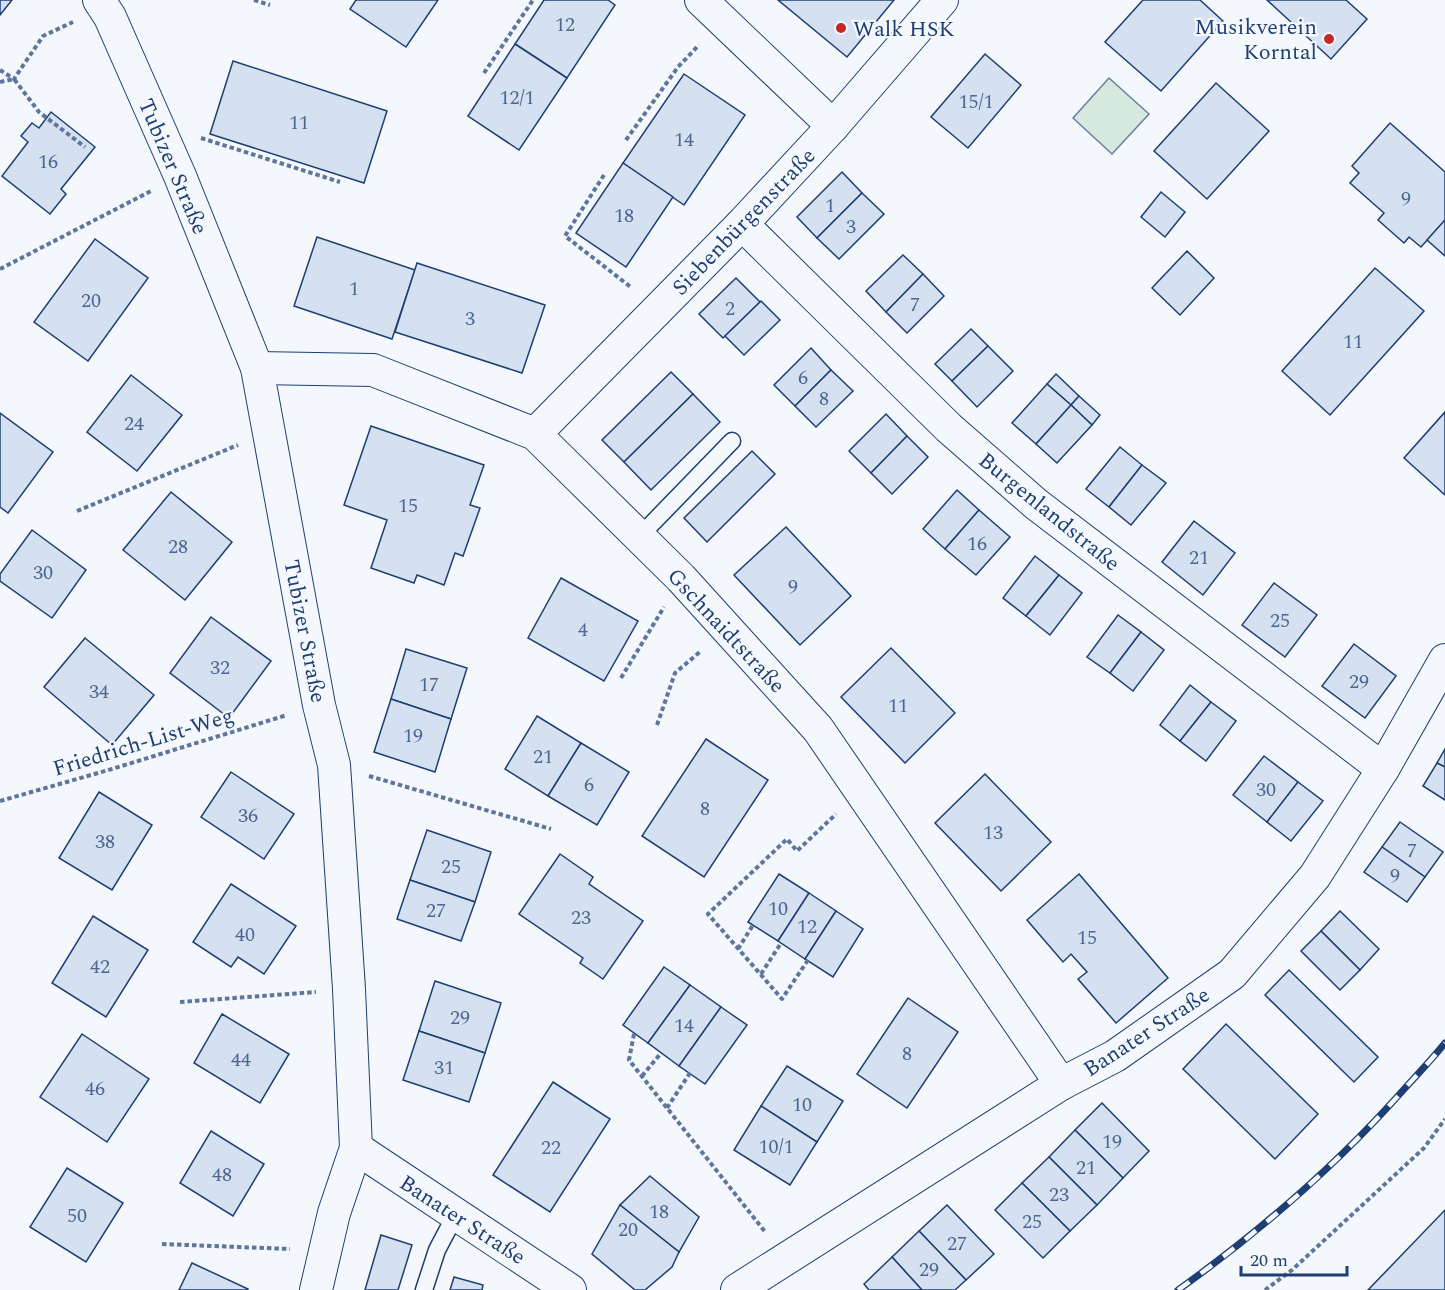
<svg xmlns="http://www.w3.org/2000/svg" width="1445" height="1290" font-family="Spectral,serif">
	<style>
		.green { fill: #d7e8df; stroke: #687fa3; stroke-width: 1.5 }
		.building { fill: #d5e0f0; stroke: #1d3f73; stroke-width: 1.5 }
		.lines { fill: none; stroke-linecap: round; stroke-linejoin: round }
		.service-casing { stroke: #1d3f73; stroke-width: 19 }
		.minor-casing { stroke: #1d3f73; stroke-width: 34 }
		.path { stroke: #5e769c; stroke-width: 4; stroke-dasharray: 4.5 3; stroke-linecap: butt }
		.service { stroke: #f4f7fb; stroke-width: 16 }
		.minor { stroke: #f4f7fb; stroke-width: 32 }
		.rail-casing { stroke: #1d3f73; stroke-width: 7 }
		.rail { stroke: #f4f7fb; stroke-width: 4.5; stroke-dasharray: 14; stroke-linecap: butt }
		.poi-dot { fill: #c62828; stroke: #f4f7fb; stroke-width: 2 }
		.labels { text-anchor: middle; stroke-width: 4.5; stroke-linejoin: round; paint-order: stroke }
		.number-label { font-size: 20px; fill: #4b6792 }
		.poi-label { font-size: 22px; fill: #1d3f73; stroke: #f4f7fb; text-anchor: end }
		.street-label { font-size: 22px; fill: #1d3f73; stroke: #f4f7fb }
	</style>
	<rect width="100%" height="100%" fill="#f4f7fb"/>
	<polygon class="green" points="1109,78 1149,114 1112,154 1073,118"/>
	<g class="building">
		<polygon points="0,0 12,0 0,15"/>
		<polygon points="356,0 438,0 406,47 350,9"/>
		<polygon points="544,0 608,0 615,5 567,78 515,44"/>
		<polygon points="778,0 894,0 847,57"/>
		<polygon points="1143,0 1200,0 1223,21 1161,91 1105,42"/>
		<polygon points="1267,0 1346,0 1367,19 1331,59"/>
		<polygon points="515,44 567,78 519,150 468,116"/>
		<polygon points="985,54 1021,85 968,148 931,117"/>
		<polygon points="233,61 387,111 364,183 210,134"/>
		<polygon points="684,74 745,115 684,205 623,163"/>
		<polygon points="1216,83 1269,131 1207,199 1154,151"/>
		<polygon points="51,112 95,147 61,189 66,194 50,214 2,176 28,142 21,136 32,123 39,128"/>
		<polygon points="1390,123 1445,172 1445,220 1421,247 1409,237 1404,243 1378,220 1384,213 1350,183 1359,173 1352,166"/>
		<polygon points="623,163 673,197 626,267 576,233"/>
		<polygon points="842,172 862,193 817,238 797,217"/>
		<polygon points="1161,192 1185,212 1165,237 1141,217"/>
		<polygon points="862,193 884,214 839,259 817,238"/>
		<polygon points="1445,220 1445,256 1427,240"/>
		<polygon points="317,237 415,270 392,339 294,306"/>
		<polygon points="95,239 148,278 88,361 34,322"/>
		<polygon points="1187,251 1214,278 1180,315 1152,288"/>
		<polygon points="903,255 923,274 886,312 866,291"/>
		<polygon points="417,263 545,305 522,373 395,332"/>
		<polygon points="1375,268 1424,311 1330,415 1282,371"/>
		<polygon points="923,274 944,296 907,333 886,312"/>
		<polygon points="736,278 760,302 723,338 699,314"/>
		<polygon points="761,301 780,320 744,355 725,336"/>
		<polygon points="971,329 988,346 952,381 935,364"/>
		<polygon points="988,346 1013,371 977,407 952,381"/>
		<polygon points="811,348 831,370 795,406 774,385"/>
		<polygon points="831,370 853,391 816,427 795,406"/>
		<polygon points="671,372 693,394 624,462 602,440"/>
		<polygon points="1056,374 1079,396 1071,405 1047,384"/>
		<polygon points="131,375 182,415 137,471 87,432"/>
		<polygon points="1047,384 1071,405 1036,444 1012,423"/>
		<polygon points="693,394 720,422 651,490 624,462"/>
		<polygon points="1079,396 1100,415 1092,425 1071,405"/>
		<polygon points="1071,405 1092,425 1057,463 1036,444"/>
		<polygon points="1445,412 1445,495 1404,458"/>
		<polygon points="0,413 53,452 8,513 0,507"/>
		<polygon points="886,414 907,436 871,473 849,451"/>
		<polygon points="371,426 484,465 470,505 480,508 463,556 455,553 444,585 417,575 414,583 371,568 387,520 344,505"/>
		<polygon points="907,436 928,457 892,494 871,473"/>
		<polygon points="1120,447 1142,465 1109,507 1086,489"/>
		<polygon points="752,451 775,474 707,542 684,518"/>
		<polygon points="1142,465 1166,483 1131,525 1109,507"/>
		<polygon points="957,490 979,510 945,549 923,529"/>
		<polygon points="171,492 232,542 185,600 123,550"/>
		<polygon points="979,510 1010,537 976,575 945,549"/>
		<polygon points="1194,521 1235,553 1203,595 1162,562"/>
		<polygon points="786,527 851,596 800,645 734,575"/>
		<polygon points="32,530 86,570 52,618 0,581 0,574"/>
		<polygon points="1035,556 1059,575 1026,616 1003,598"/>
		<polygon points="1059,575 1082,593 1050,635 1026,616"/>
		<polygon points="561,578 638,621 604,681 528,638"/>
		<polygon points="1274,583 1317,615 1285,657 1242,625"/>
		<polygon points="1118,615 1141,632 1110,673 1087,657"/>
		<polygon points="211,617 271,661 229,718 170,673"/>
		<polygon points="1141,632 1164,650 1133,691 1110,673"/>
		<polygon points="85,638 154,695 112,745 44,687"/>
		<polygon points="1354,644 1396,676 1365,718 1322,686"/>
		<polygon points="891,648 955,713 905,763 841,697"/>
		<polygon points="406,649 467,668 451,719 391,699"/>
		<polygon points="1190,685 1211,702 1180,741 1160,725"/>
		<polygon points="391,699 451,719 435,772 374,752"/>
		<polygon points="1211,702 1236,721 1206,761 1180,741"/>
		<polygon points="537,716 581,743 548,796 505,769"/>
		<polygon points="706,739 768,780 704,877 642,836"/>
		<polygon points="581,743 629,772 597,825 548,796"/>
		<polygon points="1445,749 1445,767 1437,763"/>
		<polygon points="1264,756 1298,782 1267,822 1233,795"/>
		<polygon points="1437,763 1445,767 1445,800 1423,786"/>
		<polygon points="231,772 294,814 264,859 201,817"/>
		<polygon points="985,774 1051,842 1001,891 935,823"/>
		<polygon points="1298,782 1323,801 1291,841 1267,822"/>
		<polygon points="99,792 152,825 112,890 59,858"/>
		<polygon points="1400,822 1443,852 1425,877 1382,847"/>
		<polygon points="427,830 491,852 475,902 410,880"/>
		<polygon points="1382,847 1425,877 1407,902 1364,872"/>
		<polygon points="560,854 593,877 589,884 643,921 603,979 580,963 583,958 519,914"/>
		<polygon points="779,874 809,893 778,941 748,922"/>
		<polygon points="1079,874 1168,978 1116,1023 1078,979 1087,972 1071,954 1063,962 1027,920"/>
		<polygon points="410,880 475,902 461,941 397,919"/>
		<polygon points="231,884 296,926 264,974 238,957 231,967 193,942"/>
		<polygon points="809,893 836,911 805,959 778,941"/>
		<polygon points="836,911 863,929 833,977 805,959"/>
		<polygon points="1340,911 1379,949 1360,970 1321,931"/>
		<polygon points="93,916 148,950 106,1017 52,983"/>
		<polygon points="1321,931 1360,970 1340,990 1301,951"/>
		<polygon points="664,967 690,985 648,1043 623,1025"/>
		<polygon points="1289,970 1378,1057 1354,1082 1265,995"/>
		<polygon points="435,981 501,1003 485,1053 419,1031"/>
		<polygon points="690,985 721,1007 679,1066 648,1043"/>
		<polygon points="908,998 958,1032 907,1108 857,1074"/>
		<polygon points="721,1007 747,1025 705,1084 679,1066"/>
		<polygon points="222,1014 289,1054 260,1103 194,1063"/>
		<polygon points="1226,1024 1318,1114 1275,1159 1183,1069"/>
		<polygon points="419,1031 485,1053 469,1102 403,1080"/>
		<polygon points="82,1034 149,1079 107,1142 40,1097"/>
		<polygon points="787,1066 843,1101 817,1142 761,1106"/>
		<polygon points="553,1082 610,1119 550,1212 493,1175"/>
		<polygon points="1102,1103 1149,1151 1123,1178 1075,1130"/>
		<polygon points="761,1106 817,1142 790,1185 734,1150"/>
		<polygon points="1075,1130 1123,1178 1097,1205 1049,1157"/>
		<polygon points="211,1131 264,1164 233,1216 180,1183"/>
		<polygon points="1049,1157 1097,1205 1070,1231 1022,1183"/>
		<polygon points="67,1168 123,1203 86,1262 30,1227"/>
		<polygon points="650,1176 699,1217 679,1252 620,1205"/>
		<polygon points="1022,1183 1070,1231 1043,1258 995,1210"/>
		<polygon points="620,1205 679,1252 672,1267 645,1290 635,1290 592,1254"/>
		<polygon points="947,1205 994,1254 966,1280 919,1231"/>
		<polygon points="1445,1210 1445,1290 1368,1290"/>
		<polygon points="919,1231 966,1280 955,1290 922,1290 892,1257"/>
		<polygon points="381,1235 412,1245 398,1290 365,1290"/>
		<polygon points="892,1257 922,1290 869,1290 864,1284"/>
		<polygon points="192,1263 248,1289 247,1290 179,1290"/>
		<polygon points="454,1277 483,1285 482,1290 450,1290"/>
	</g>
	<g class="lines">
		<defs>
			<g id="service">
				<polyline points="639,537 732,441"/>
				<polyline points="424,1290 437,1250 456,1214"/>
			</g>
			<g id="minor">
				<polyline points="99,0 110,17 180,176 257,368 319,705 334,765 349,989 356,1148 334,1213 316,1290"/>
				<polyline points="701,0 833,126"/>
				<polyline points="742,224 949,428 1036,504 1383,769"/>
				<polyline points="257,368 373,370 535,434 681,578 818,729 1061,1084"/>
				<polyline points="535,434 742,224 833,126 942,0"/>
				<polyline points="356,1148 570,1290"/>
				<polyline points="737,1290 1061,1084 1115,1056 1232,974 1315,876 1383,769 1445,660"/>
			</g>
		</defs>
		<use href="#service" class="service-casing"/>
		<use href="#minor" class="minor-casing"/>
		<g class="path">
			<polyline points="254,0 270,5"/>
			<polyline points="0,70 14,79 43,36 73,22"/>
			<polyline points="484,73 533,0"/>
			<polyline points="0,82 14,79 39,112 85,147"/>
			<polyline points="201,138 340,182"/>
			<polyline points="626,140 678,67 699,45"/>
			<polyline points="604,175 565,236 632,288"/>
			<polyline points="0,269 151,191"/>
			<polyline points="77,511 238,445"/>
			<polyline points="621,678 664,607"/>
			<polyline points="657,725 675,673 701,651"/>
			<polyline points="369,776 551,829"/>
			<polyline points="0,801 112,769 287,715"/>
			<polyline points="738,949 753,925"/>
			<polyline points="808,960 782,999 708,914 787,839 797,851 836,814"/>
			<polyline points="761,974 781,943"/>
			<polyline points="180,1002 316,992"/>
			<polyline points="634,1034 629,1060 766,1233"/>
			<polyline points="642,1076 661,1053"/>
			<polyline points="667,1108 690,1073"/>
			<polyline points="162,1244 290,1249"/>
			<polyline points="1265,1290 1292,1270 1424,1148 1445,1119"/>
		</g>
		<use href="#service" class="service"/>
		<use href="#minor" class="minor"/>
		<defs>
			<path id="rail" d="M 1178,1290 C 1262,1230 1338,1164 1406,1087 C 1419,1073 1433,1058 1445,1043"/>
		</defs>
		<use href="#rail" class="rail-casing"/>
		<use href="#rail" class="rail"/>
	</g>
	<g class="poi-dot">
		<circle cx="841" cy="28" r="6"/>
		<circle cx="1329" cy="39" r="6"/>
	</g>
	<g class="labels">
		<g class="number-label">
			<text x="565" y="31">12</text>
			<text x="517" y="104">12/1</text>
			<text x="976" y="108">15/1</text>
			<text x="299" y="129">11</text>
			<text x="684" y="146">14</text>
			<text x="48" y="168">16</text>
			<text x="1406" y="205">9</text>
			<text x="830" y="212">1</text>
			<text x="624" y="222">18</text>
			<text x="851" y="233">3</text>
			<text x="354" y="295">1</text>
			<text x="91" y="307">20</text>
			<text x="915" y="311">7</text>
			<text x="730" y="315">2</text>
			<text x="470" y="325">3</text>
			<text x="1353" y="348">11</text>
			<text x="803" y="384">6</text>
			<text x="824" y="405">8</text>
			<text x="134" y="430">24</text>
			<text x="408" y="512">15</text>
			<text x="977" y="550">16</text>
			<text x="178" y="553">28</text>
			<text x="1199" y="564">21</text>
			<text x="43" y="579">30</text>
			<text x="793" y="593">9</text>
			<text x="1280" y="627">25</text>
			<text x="583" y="636">4</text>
			<text x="220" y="674">32</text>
			<text x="1359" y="688">29</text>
			<text x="429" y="691">17</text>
			<text x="99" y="698">34</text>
			<text x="898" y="712">11</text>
			<text x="413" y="742">19</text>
			<text x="543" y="763">21</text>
			<text x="589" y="791">6</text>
			<text x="1266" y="796">30</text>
			<text x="705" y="815">8</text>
			<text x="248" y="822">36</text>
			<text x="993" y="839">13</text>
			<text x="105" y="848">38</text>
			<text x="1412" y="857">7</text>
			<text x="451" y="873">25</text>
			<text x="1395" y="882">9</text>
			<text x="778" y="915">10</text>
			<text x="436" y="917">27</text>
			<text x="581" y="924">23</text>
			<text x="807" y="933">12</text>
			<text x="245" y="941">40</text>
			<text x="1087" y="944">15</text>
			<text x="100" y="973">42</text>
			<text x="460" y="1024">29</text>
			<text x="684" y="1032">14</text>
			<text x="907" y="1060">8</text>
			<text x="241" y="1066">44</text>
			<text x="444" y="1074">31</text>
			<text x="95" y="1095">46</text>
			<text x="802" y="1111">10</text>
			<text x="1112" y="1148">19</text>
			<text x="776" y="1153">10/1</text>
			<text x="551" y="1154">22</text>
			<text x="1086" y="1174">21</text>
			<text x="222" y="1181">48</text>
			<text x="1059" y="1201">23</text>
			<text x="659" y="1218">18</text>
			<text x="77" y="1222">50</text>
			<text x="1032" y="1228">25</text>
			<text x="628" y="1236">20</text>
			<text x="957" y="1250">27</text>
			<text x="929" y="1276">29</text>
		</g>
		<g class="poi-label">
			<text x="1317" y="34">Musikverein<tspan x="1317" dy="25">Korntal</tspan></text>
			<text x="853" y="36" text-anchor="start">Walk HSK</text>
		</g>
		<g class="street-label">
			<text transform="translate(174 166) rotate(67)" y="8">Tubizer Straße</text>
			<text transform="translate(743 221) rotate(-46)" y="8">Siebenbürgenstraße</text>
			<text transform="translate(1050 511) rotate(39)" y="8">Burgenlandstraße</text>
			<text transform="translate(727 630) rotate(47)" y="8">Gschnaidtstraße</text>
			<text transform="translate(306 631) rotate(79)" y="8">Tubizer Straße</text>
			<text transform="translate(143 741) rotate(-17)" y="8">Friedrich-List-Weg</text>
			<text transform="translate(1146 1031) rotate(-33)" y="8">Banater Straße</text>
			<text transform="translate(463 1219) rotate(33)" y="8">Banater Straße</text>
		</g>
	</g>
	<path d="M1241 1266v9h106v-9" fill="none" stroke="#1d3f73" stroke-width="3"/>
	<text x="1250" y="1266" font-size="18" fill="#1d3f73" stroke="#f4f7fb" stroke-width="4.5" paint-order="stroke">20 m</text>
</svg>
